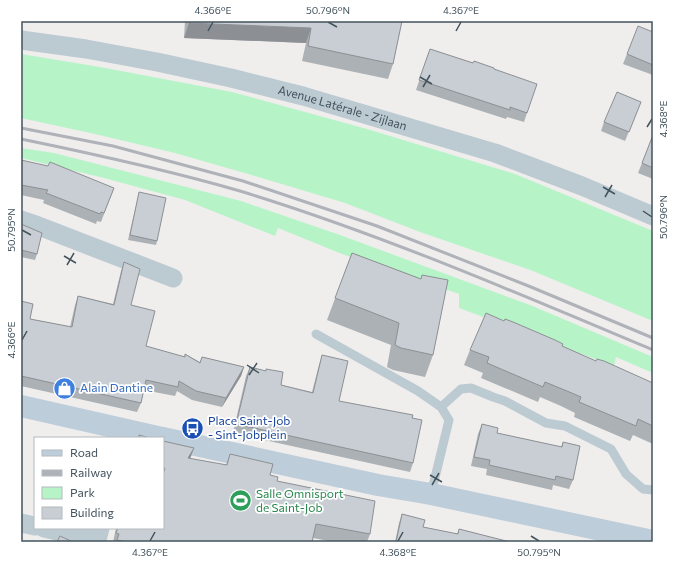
<svg xmlns="http://www.w3.org/2000/svg" width="674" height="563" font-family="Commissioner,sans-serif">
	<style>
		.green { fill: #b6f4c8 }
		.lines { fill: none; stroke-linecap: round; stroke-linejoin: round }
		.service { stroke: #bccad2; stroke-width: 9 }
		.minor { stroke: #bccad2; stroke-width: 19 }
		.secondary { stroke: #bdcdd9; stroke-width: 22 }
		.rail { stroke: #afb3b9; stroke-width: 3 }
		.wall { fill: #acb1b5 }
		.shaded-wall { fill: #8c9094 }
		.building { fill: #c8ced3; stroke: #8c9094 }
		.ticks { fill: none; stroke: #43535d; stroke-width: 1.5 }
		.labels { text-anchor: middle; stroke-width: 3.5; stroke-linejoin: round; paint-order: stroke }
		.street-label { font-size: 12px; fill: #43535d; stroke: #fff }
		.shop-label { font-size: 12px; fill: #366cbe; stroke: #fff; text-anchor: start }
		.transit-label { font-size: 12px; fill: #164399; stroke: #fff; text-anchor: start }
		.leisure-label { font-size: 12px; fill: #27864d; stroke: #fff; text-anchor: start }
		.neatline { fill: none; stroke: #43535d; stroke-width: 1.5 }
		.ticks-label { font-size: 10px; text-anchor: middle; fill: #43535d }
	</style>
	<rect width="100%" height="100%" fill="#f0eded"/>
	<g class="green">
		<polygon points="21,54 100,67 232,92 367,129 515,174 653,231 653,321 533,271 420,232 345,203 255,176 175,153 95,134 21,118"/>
		<polygon points="21,148 54,153 241,201 340,235 530,305 653,357 653,373 616,357 614,366 459,308 459,294 342,254 278,228 275,236 185,200 104,178 21,158"/>
	</g>
	<g class="lines">
		<g class="service">
			<polyline points="316,334 418,391 441,407 449,420 431,494"/>
			<polyline points="441,407 461,389 471,388 493,397 505,401 546,423 565,426 611,449 626,474 643,489 653,490"/>
		</g>
		<g class="minor">
			<path id="s1" d="M 21,40 L 86,49 L 157,62 L 231,78 L 303,96 L 495,153 L 582,186 L 653,216"/>
			<polyline points="21,220 36,225 173,278"/>
			<polyline points="21,523 35,526"/>
			<polyline points="44,528 97,540 100,528"/>
		</g>
		<g class="secondary">
			<polyline points="21,406 162,438"/>
			<polyline points="163,438 378,485 431,494 653,541"/>
		</g>
		<g class="rail">
			<polyline points="21,128 113,146 243,181 377,226 531,287 653,338"/>
			<path d="M 21,139 C 94,154 168,170 240,191 C 381,234 517,293 653,350"/>
		</g>
	</g>
	<g class="wall">
		<polygon points="185,21 402,21 393,64 388,79 302,61 306,43 184,38"/>
		<polygon points="653,32 653,75 623,64 627,54"/>
		<polygon points="430,49 473,63 494,69 527,113 524,122 507,117 506,119 416,90"/>
		<polygon points="641,102 625,141 601,131 604,122"/>
		<polygon points="653,135 653,179 638,173"/>
		<polygon points="21,160 114,188 101,222 97,221 96,224 43,203 44,200 21,195"/>
		<polygon points="139,192 157,241 156,245 128,240 138,197"/>
		<polygon points="21,224 37,254 35,260 21,257"/>
		<polygon points="352,253 421,279 422,275 433,355 425,377 393,370 387,367 391,345 327,320"/>
		<polygon points="124,262 131,305 146,346 184,357 185,354 200,362 202,357 244,367 241,376 222,407 192,400 177,391 175,396 144,390 141,403 137,412 21,386 21,301 30,319 70,327 75,305 78,296 113,304 121,271"/>
		<polygon points="562,346 596,361 653,383 653,444 633,435 630,441 574,417 575,413 561,406 540,397 538,402 481,378 483,373 464,365 470,350"/>
		<polygon points="322,355 339,401 412,418 413,463 410,472 233,433 246,376 250,367 281,385 312,392 319,365"/>
		<polygon points="482,424 497,433 561,447 563,442 573,480 569,489 553,485 552,490 486,475 487,469 471,466 478,434"/>
		<polygon points="163,441 191,459 226,465 230,454 270,475 277,481 370,534 367,542 334,542 313,538 312,542 113,542 116,528 163,528"/>
		<polygon points="402,514 423,527 457,534 459,529 510,542 395,542 399,523"/>
	</g>
	<g class="shaded-wall">
		<polygon points="189,23 311,28 306,43 184,38"/>
		<polygon points="244,367 241,376 222,407 226,398"/>
		<polygon points="194,448 189,462 188,458"/>
	</g>
	<g class="building">
		<polygon points="189,21 402,21 393,64 308,46 311,28 189,23"/>
		<polygon points="638,26 653,32 653,65 627,54"/>
		<polygon points="430,49 473,63 474,61 494,68 494,69 537,84 527,113 510,107 510,110 419,80"/>
		<polygon points="617,92 641,102 629,132 604,122"/>
		<polygon points="653,135 653,168 642,163"/>
		<polygon points="21,160 48,166 50,162 114,188 104,213 101,212 100,214 46,193 48,190 21,185"/>
		<polygon points="139,192 166,198 157,241 130,235"/>
		<polygon points="21,224 42,233 37,254 21,250"/>
		<polygon points="352,253 421,279 422,275 448,280 433,355 401,348 395,345 399,323 335,298"/>
		<polygon points="124,262 140,269 131,305 155,311 146,346 185,357 185,354 200,363 202,357 244,367 226,398 196,391 179,381 178,387 146,380 141,403 21,376 21,301 33,304 30,319 72,327 78,296 114,305"/>
		<polygon points="486,313 504,321 505,319 513,322 555,340 563,344 562,346 596,361 597,359 604,361 653,383 653,426 638,419 636,426 579,402 581,397 567,391 545,382 543,387 487,363 489,357 470,350"/>
		<polygon points="322,355 348,361 339,401 413,415 412,418 422,420 413,463 236,424 250,367 266,371 266,369 283,372 281,385 313,393"/>
		<polygon points="482,424 498,428 497,433 562,447 563,442 580,446 573,480 556,476 555,480 489,465 490,460 474,457"/>
		<polygon points="139,435 150,438 139,438"/>
		<polygon points="163,441 194,448 188,458 227,465 230,454 273,464 270,475 278,477 277,481 375,501 370,534 316,524 312,542 127,542 117,540 119,534 116,533 118,528 163,528 163,475 165,468 163,468"/>
		<polygon points="402,514 425,520 423,527 458,534 459,529 510,542 396,542"/>
		<polygon points="60,536 73,542 57,542"/>
	</g>
	<path class="ticks" d="M 328,22 L 337,27M 208,31 L 213,22M 456,31 L 461,22M 420,77 L 432,84M 423,87 L 430,75M 647,127 L 652,119M 603,187 L 615,194M 605,197 L 612,185M 643,211 L 652,217M 22,230 L 31,235M 64,256 L 76,263M 67,265 L 74,253M 22,340 L 27,331M 247,365 L 259,373M 249,375 L 257,363M 430,475 L 442,482M 432,485 L 439,473M 531,536 L 539,541M 150,541 L 155,532M 398,541 L 403,532"/>
	<defs>
		<symbol id="shop-disc" viewBox="-11 -11 22 22"><circle r="9.5" fill="#3f7fe0" stroke="#fff"/><path d="M-5-2.5h2.3a2.7 3.5 0 0 1 5.4 0H5L5.5 6h-11ZM-1.5-2.5h3a1.5 2.3 0 0 0-3 0Z" fill="#fff"/></symbol>
		<symbol id="bus-disc" viewBox="-11 -11 22 22"><circle r="9.5" fill="#1a4fb4" stroke="#fff"/><path d="M-5-6H5V4H4V6H2V4H-2V6H-4V4H-5ZM-3.5-4V0h7V-4ZM-3.5 1.2v1.5H-2V1.2ZM2 1.2v1.5H3.5V1.2Z" fill="#fff"/></symbol>
		<symbol id="stadium-disc" viewBox="-11 -11 22 22"><circle r="9.5" fill="#2e9e5b" stroke="#fff"/><path d="M0-5a6.5 5 0 1 0 0 10a6.5 5 0 1 0 0-10ZM-3.5-1.8h7v3.6h-7Z" fill="#fff"/></symbol>
	</defs>
	<g fill-rule="evenodd">
		<use href="#shop-disc" x="52" y="376" width="25" height="25"/>
		<use href="#bus-disc" x="180" y="416" width="25" height="25"/>
		<use href="#stadium-disc" x="228" y="488" width="25" height="25"/>
	</g>
	<g class="labels">
		<g class="street-label">
			<text dy="4" stroke="none"><textPath href="#s1" startOffset="329">Avenue Latérale - Zijlaan</textPath></text>
		</g>
		<g class="shop-label">
			<text x="80" y="392">Alain Dantine</text>
		</g>
		<g class="transit-label">
			<text x="208" y="425">Place Saint-Job<tspan x="208" dy="14">- Sint-Jobplein</tspan></text>
		</g>
		<g class="leisure-label">
			<text x="256" y="498">Salle Omnisport<tspan x="256" dy="14">de Saint-Job</tspan></text>
		</g>
	</g>
	<rect width="674" height="563" fill="none" stroke="#ffffff" stroke-width="44"/>
	<rect x="34" y="437" width="130" height="92" fill="#ffffff" stroke="#b4babe"/>
	<rect x="42" y="450" width="20" height="6" fill="#bdcdd9" stroke="#b4babe"/>
	<text x="70" y="457" font-size="12" fill="#43535d">Road</text>
	<rect x="42" y="470" width="20" height="6" fill="#afb3b9" stroke="#b4babe"/>
	<text x="70" y="477" font-size="12" fill="#43535d">Railway</text>
	<rect x="42" y="487" width="20" height="12" fill="#b6f4c8" stroke="#b4babe"/>
	<text x="70" y="497" font-size="12" fill="#43535d">Park</text>
	<rect x="42" y="507" width="20" height="12" fill="#c8ced3" stroke="#b4babe"/>
	<text x="70" y="517" font-size="12" fill="#43535d">Building</text>
	<rect x="22" y="22" width="630" height="519" class="neatline"/>
	<g class="ticks-label">
		<text x="213" y="14">4.366°E</text>
		<text x="328" y="14">50.796°N</text>
		<text x="461" y="14">4.367°E</text>
		<text transform="translate(663 119) rotate(-90)" y="4">4.368°E</text>
		<text transform="translate(663 217) rotate(-90)" y="4">50.796°N</text>
		<text transform="translate(11 230) rotate(-90)" y="4">50.795°N</text>
		<text transform="translate(11 340) rotate(-90)" y="4">4.366°E</text>
		<text x="150" y="556">4.367°E</text>
		<text x="398" y="556">4.368°E</text>
		<text x="539" y="556">50.795°N</text>
	</g>
</svg>
